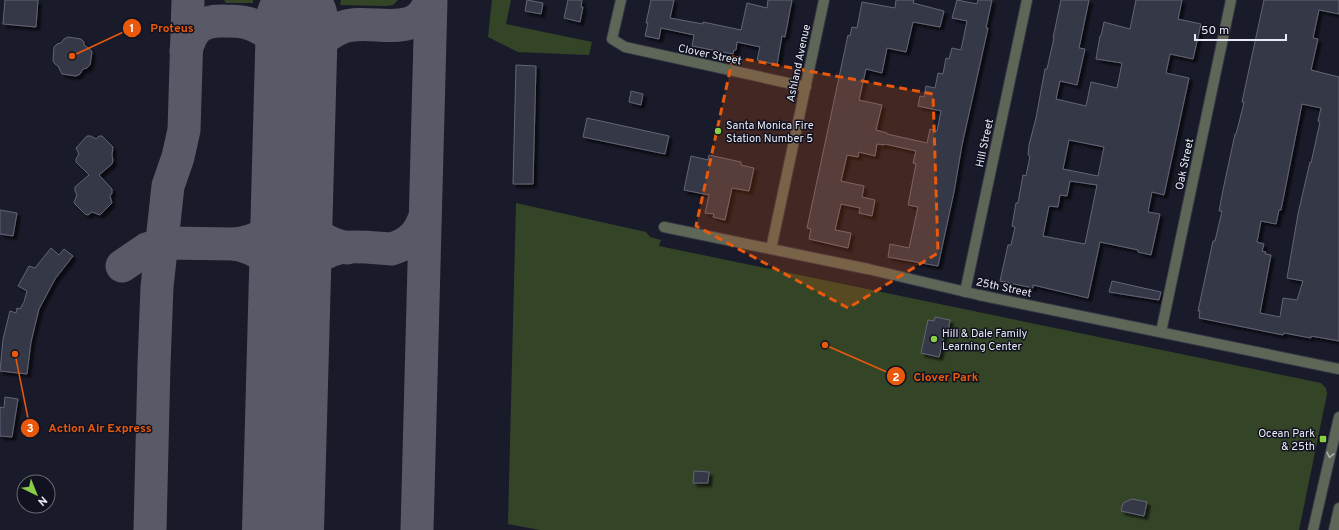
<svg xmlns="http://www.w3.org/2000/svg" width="1339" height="530" font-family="Overpass,sans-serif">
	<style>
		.green { fill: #344527 }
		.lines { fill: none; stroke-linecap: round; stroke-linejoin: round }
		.taxiway { stroke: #585a67; stroke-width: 33 }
		.runway { stroke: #585a67; stroke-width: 82 }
		.building { fill: #353747; stroke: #636577; fill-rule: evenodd; filter: url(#shadow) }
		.minor-casing { stroke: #373846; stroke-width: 12 }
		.minor { stroke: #5e6658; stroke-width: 10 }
		.oneway { stroke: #aaafae }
		.marked { fill: #e8590c; fill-opacity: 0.2; stroke: #e8590c; stroke-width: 3; stroke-dasharray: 8 5; stroke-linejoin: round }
		.poi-dot { fill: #8ace47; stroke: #111220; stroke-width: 1.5 }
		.labels { text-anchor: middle; stroke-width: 3; stroke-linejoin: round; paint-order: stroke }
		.street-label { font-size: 11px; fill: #e9eaf5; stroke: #111220 }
		.poi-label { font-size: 11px; fill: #e9eaf5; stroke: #111220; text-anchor: start }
		.leader { fill: none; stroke: #e8590c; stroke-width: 1.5 }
		.callout-dot { fill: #e8590c; stroke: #111220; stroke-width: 1.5 }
		.mark-label { font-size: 12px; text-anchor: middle; font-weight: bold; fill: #fff }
		.callout-label { font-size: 12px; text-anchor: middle; font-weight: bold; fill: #e8590c; stroke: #111220; stroke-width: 3; stroke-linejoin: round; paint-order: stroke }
	</style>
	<defs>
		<filter id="shadow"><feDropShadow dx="3.5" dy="3.5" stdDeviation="1" flood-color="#0009"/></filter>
	</defs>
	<rect width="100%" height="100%" fill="#1a1b2a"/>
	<g class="green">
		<polygon points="224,0 253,0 253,3 226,3"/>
		<polygon points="341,0 398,0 393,5 386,6 340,5"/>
		<polygon points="492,0 511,0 506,24 592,42 589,55 518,52 488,37"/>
		<polygon points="516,203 646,232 650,237 661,240 659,246 1321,383 1326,388 1327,394 1299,530 540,530 508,524"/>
	</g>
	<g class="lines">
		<g class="taxiway">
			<path d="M 186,51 C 192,28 201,20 225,21 C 232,21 240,21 247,23 C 267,28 286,47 296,64"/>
			<path d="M 295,77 C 307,56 319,36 343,27 C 372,17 418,42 430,0"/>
			<path d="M 292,181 C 300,218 306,238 347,248"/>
			<path d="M 235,244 C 275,239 285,216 292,181"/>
			<path d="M 122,266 L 147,249 L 165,243 L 235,244 C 256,248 275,260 283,280 C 286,288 287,297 289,305"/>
			<path d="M 289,305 C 297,279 310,254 339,248 C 355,245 375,248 391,249 C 409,244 418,235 424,219"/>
			<polyline points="150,530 154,365 157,287 168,186 178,157 184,130 188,0"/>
			<polyline points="417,530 431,0"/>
		</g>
		<polyline class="runway" points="283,530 297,19"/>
	</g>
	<g class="building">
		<polygon points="5,0 38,0 36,27 3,24"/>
		<polygon points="527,0 543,3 541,14 525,11"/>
		<polygon points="568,0 582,0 581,7 583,7 580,22 564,18"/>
		<polygon points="651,0 674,0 670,18 703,24 703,22 741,30 747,3 767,8 768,0 792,0 785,37 782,36 777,65 757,60 760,47 737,42 736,50 734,50 733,54 692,46 694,35 661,28 659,39 645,36 648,23 646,23"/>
		<polygon points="896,0 914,0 913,3 944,11 940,27 913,22 906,52 887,48 882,73 866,69 859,100 882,105 876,130 887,133 887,134 927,143 930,129 937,131 941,111 918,106 920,96 924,97 926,86 935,88 938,73 943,74 946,58 949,59 952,48 961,50 967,21 952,18 957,0 977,4 978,0 992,0 986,28 988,28 962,145 954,192 938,266 888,257 890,244 909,248 918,207 908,205 916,164 913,163 916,151 885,144 884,145 877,144 875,156 859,152 858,157 847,155 841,181 864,186 862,197 875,200 872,216 859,213 860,208 841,204 835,230 851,233 848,248 809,239 811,229 807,228 848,35 850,36 852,27 857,28 862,2 895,8"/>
		<path d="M 1061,0 L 1089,0 L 1079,48 L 1085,49 L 1077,85 L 1060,81 L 1056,99 L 1086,106 L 1091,82 L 1117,88 L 1122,63 L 1096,59 L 1100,36 L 1101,36 L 1104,22 L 1130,29 L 1136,0 L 1182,0 L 1178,19 L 1201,24 L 1193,59 L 1170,54 L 1166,73 L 1189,78 L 1164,195 L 1152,192 L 1148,212 L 1160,214 L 1151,255 L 1138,252 L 1138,250 L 1100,242 L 1088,298 L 1033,285 L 1033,288 L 1000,281 L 1008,245 L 1011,245 L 1015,227 L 1012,226 L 1016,203 L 1018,203 L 1023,175 L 1026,176 L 1030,156 L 1028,155 L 1029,145 L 1036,118 L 1045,69 L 1047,69 L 1054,38 L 1053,38 ZM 1069,140 L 1104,147 L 1098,176 L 1063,169 ZM 1070,181 L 1097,185 L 1085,244 L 1043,236 L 1049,206 L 1058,207 L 1060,195 L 1067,196 Z"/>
		<path d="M 1264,0 L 1339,0 L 1339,14 L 1319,10 L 1313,38 L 1318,39 L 1311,70 L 1339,77 L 1339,341 L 1311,336 L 1311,338 L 1284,333 L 1283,335 L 1199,318 L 1200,311 L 1198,311 L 1213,241 L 1215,241 L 1222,211 L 1219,211 L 1223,190 L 1235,134 L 1236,134 L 1243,107 L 1244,102 L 1242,102 ZM 1302,104 L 1321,108 L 1318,121 L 1320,122 L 1311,163 L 1310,162 L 1298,214 L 1287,278 L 1303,281 L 1297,300 L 1283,298 L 1280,317 L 1260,313 L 1271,255 L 1265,254 L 1266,252 L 1262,251 L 1264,244 L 1257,242 L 1261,221 L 1276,224 L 1279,210 L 1281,210 Z"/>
		<polygon points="68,37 81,39 84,42 84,45 90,49 92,52 90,65 87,68 83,69 80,74 76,76 62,74 58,66 55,64 53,61 54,47 57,44 61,43 64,39"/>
		<polygon points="516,65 536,66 533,184 513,184"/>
		<polygon points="631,91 643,94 641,105 629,102"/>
		<polygon points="587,118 669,136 665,154 583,137"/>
		<polygon points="87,136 91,136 96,139 99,136 102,136 113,147 112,155 113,160 112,164 99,175 112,189 112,193 110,196 112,203 100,215 92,212 88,215 85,214 75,204 74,202 77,195 75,191 75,187 89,175 76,162 76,159 79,154 76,148"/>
		<polygon points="709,155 741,162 741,165 754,168 749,191 732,188 725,220 713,217 714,214 705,213 709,195 684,190 691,156 708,160"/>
		<polygon points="0,210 17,213 13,236 0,234"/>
		<polygon points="51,248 59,255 64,249 73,256 55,279 39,309 31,342 27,374 0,371 3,339 10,311 16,313 17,308 20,309 24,302 27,291 18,286 29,266 35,268"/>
		<polygon points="1112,281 1161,292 1159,300 1109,292"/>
		<polygon points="935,317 950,320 948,331 945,331 939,357 921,353 928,320 934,321"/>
		<polygon points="5,397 18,399 12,437 0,436 0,407 4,408"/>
		<polygon points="694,471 709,472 708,483 693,483"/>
		<polygon points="1132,499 1147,502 1144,516 1121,511 1123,503"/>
	</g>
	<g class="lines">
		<defs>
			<g id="minor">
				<polyline points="621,0 612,39 625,47 806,87"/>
				<polyline points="664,227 868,269 979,295 1339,369"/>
				<polyline points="771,249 824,0"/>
				<polyline points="965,292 1027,0"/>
				<polyline points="1161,332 1231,0"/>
				<polyline points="1313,530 1339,417"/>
				<polyline points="1334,530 1339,508"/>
			</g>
		</defs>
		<use href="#minor" class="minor-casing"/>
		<use href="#minor" class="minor"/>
	</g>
	<defs><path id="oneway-chevron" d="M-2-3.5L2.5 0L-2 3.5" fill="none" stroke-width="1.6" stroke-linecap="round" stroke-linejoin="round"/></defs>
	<use class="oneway" href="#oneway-chevron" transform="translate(1330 455) rotate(103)"/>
	<path class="marked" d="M 733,57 L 933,94 L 938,253 L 848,308 L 696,226 Z"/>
	<g class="poi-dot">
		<circle cx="718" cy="131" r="4"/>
		<circle cx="934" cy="339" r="4"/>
		<rect x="1319" y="435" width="8" height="8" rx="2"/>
	</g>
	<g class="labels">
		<g class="street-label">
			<text transform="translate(710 54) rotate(12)" y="4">Clover Street</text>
			<text transform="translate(798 63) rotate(-78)" y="4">Ashland Avenue</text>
			<text transform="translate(984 143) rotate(-78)" y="4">Hill Street</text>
			<text transform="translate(1184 164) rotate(-78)" y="4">Oak Street</text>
			<text transform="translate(1004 287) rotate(12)" y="4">25th Street</text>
		</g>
		<g class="poi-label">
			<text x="726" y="129">Santa Monica Fire<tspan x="726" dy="13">Station Number 5</tspan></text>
			<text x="942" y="337">Hill &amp; Dale Family<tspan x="942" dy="13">Learning Center</tspan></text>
			<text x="1315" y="437" text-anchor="end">Ocean Park<tspan x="1315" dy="13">&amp; 25th</tspan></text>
		</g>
	</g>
	<path class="leader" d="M72 56L132 28M825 345L896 376M15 354L30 428"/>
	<g class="callout-dot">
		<circle cx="72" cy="56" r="4"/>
		<circle cx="825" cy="345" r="4"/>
		<circle cx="15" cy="354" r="4"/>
		<circle cx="132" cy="28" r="10"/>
		<circle cx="896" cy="376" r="10"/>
		<circle cx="30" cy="428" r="10"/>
	</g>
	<g class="mark-label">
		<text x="132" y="32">1</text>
		<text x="896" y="381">2</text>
		<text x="30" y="432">3</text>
	</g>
	<g class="callout-label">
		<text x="172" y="32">Proteus</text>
		<text x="946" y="381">Clover Park</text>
		<text x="100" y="432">Action Air Express</text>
	</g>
	<g transform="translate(36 494) rotate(137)"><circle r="19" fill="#111220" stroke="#676875"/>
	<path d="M0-3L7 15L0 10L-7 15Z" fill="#8ace47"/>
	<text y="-6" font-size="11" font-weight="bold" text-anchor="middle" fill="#e9eaf5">N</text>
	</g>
	<path d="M1195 34v6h91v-6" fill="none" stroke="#e9eaf5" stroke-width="2"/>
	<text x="1201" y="34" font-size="12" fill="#e9eaf5" stroke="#111220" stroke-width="3" paint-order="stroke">50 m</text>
</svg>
